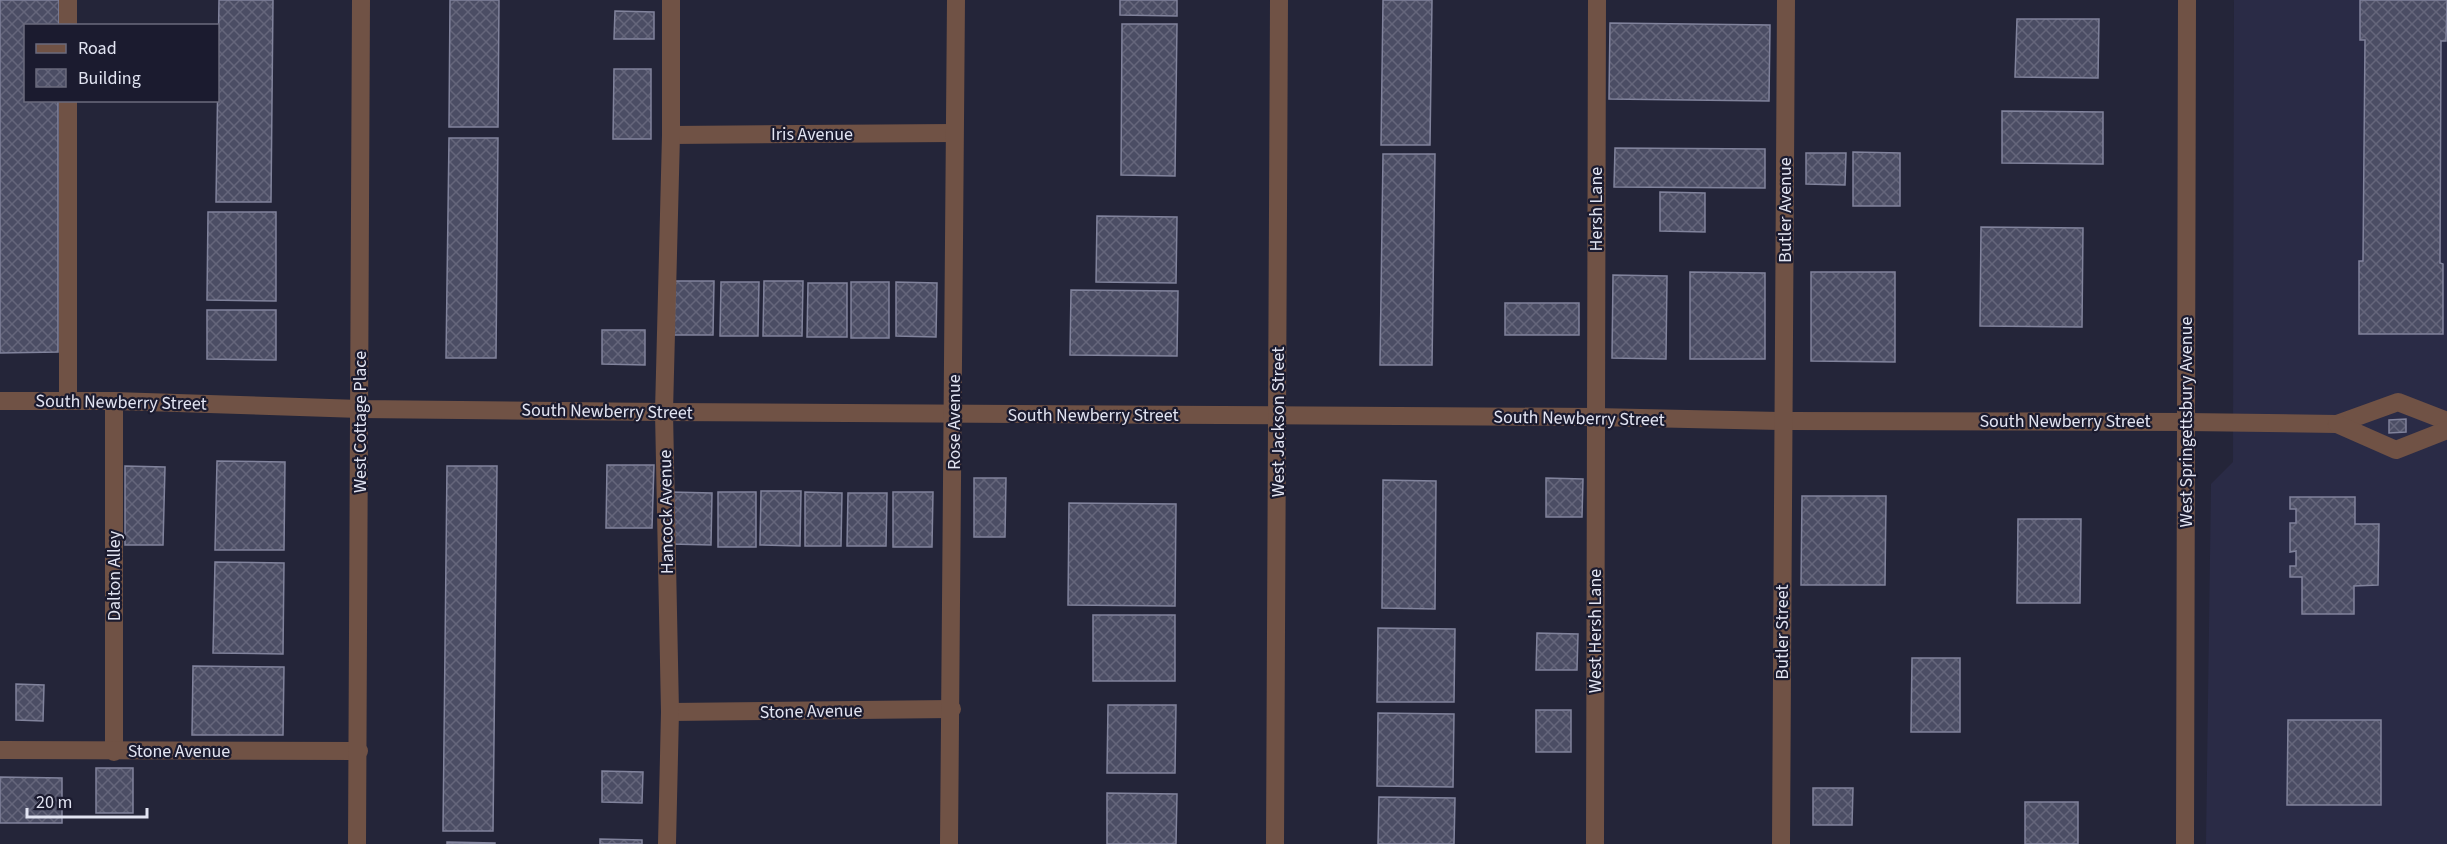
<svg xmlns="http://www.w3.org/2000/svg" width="2447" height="844" font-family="'Source Sans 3',sans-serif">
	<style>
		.built { fill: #2a2b46 }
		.building { fill: url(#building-cross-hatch); stroke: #81839c; stroke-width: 1.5 }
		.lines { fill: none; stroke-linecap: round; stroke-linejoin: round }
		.minor { stroke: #705245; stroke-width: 18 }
		.labels { text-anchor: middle; stroke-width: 4.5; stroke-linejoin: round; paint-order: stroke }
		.street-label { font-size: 18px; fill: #e2e4f2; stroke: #1b1b2f }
	</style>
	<defs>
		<pattern id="building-cross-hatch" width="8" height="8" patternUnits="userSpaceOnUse" patternTransform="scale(1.5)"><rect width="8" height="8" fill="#4b4d64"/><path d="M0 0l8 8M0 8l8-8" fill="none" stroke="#65667b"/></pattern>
	</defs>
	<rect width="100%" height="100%" fill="#242539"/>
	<polygon class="built" points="2234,0 2447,0 2447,844 2206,844 2211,484 2233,462"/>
	<g class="building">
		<polygon points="0,0 59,0 59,26 26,26 26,100 58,100 58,352 0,353"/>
		<polygon points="219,0 273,0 271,202 216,202"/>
		<polygon points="450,0 499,0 498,127 449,127"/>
		<polygon points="1120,0 1177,0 1177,16 1120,15"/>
		<polygon points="1383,0 1432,0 1430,145 1381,145"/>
		<polygon points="2360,0 2447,0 2446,41 2441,41 2440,263 2443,264 2443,334 2359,334 2359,261 2363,261 2365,40 2360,40"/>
		<polygon points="615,11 654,12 654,39 614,39"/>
		<polygon points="2017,19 2099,19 2098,78 2015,77"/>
		<polygon points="1610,23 1770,25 1769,101 1609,99"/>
		<polygon points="1122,24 1177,24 1175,176 1121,175"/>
		<polygon points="614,69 651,69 651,139 613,139"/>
		<polygon points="2002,111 2103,112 2103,164 2002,163"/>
		<polygon points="449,138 498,138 496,358 446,358"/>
		<polygon points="1615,148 1765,149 1765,188 1614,187"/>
		<polygon points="1853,152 1900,153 1900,206 1853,206"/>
		<polygon points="1806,153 1846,153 1845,185 1806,184"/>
		<polygon points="1383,154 1435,154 1432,365 1380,365"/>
		<polygon points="1660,192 1705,193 1705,232 1660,231"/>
		<polygon points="208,212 276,212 276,301 207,300"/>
		<polygon points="1097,216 1177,217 1176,283 1096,282"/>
		<polygon points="1981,227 2083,228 2082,327 1980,326"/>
		<polygon points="1690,272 1765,273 1765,359 1690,359"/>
		<polygon points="1811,272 1895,272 1895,362 1811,361"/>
		<polygon points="1613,275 1667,276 1666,359 1612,358"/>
		<polygon points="675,281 714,281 713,335 674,335"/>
		<polygon points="764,281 803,281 802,336 763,336"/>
		<polygon points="721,282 759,282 758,336 720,336"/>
		<rect x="851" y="282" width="38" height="56"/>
		<polygon points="896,282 937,283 936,337 896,336"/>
		<polygon points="808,283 847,283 847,337 807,337"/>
		<polygon points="1071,290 1178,291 1177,356 1070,355"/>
		<rect x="1505" y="303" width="74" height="32"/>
		<polygon points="207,310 276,310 276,360 207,359"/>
		<polygon points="602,330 645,330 645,365 602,364"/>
		<polygon points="2406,419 2406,432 2389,433 2389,420"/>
		<polygon points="217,461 285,462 284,550 215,550"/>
		<polygon points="607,465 654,465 652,528 606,528"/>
		<polygon points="125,466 165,467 163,545 125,545"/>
		<polygon points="447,466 497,466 493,831 443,831"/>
		<polygon points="974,478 1006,478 1005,537 974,537"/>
		<polygon points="1546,478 1583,479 1582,517 1546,517"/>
		<polygon points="1383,480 1436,481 1435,609 1382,608"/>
		<polygon points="761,491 801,491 800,546 760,545"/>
		<polygon points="671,492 712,493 711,545 671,544"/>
		<rect x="718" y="492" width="38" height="55"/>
		<polygon points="805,492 842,493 841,546 805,546"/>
		<polygon points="893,492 933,492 932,547 893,547"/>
		<polygon points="848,493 887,493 886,546 847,546"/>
		<polygon points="1802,496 1886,496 1885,585 1801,585"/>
		<polygon points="2290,497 2355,497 2355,524 2379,524 2378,585 2354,586 2354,614 2302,614 2302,577 2290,577 2290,566 2296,566 2296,551 2290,552 2290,523 2296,523 2296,509 2290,509"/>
		<polygon points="1069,503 1176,504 1175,606 1068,605"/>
		<polygon points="2018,519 2081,519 2080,603 2017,603"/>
		<polygon points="215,562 284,563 283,654 213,653"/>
		<rect x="1093" y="615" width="82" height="66"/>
		<polygon points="1378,628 1455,629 1454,702 1377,702"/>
		<polygon points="1537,633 1578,634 1577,670 1536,670"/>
		<polygon points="1912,658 1960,658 1960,732 1911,732"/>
		<polygon points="193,666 284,667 283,735 192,735"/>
		<polygon points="16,684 44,685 43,721 16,720"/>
		<polygon points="1108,705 1176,705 1175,773 1107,773"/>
		<rect x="1536" y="710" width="35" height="42"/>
		<polygon points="1378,713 1454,714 1453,787 1377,786"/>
		<polygon points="2288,720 2381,720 2381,805 2287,805"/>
		<rect x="96" y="768" width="37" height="45"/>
		<polygon points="602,771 643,772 642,803 602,802"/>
		<polygon points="0,777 62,778 62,823 0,823"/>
		<polygon points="1813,788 1853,788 1852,825 1813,825"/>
		<polygon points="1107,793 1177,794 1176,844 1107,844"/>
		<polygon points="1379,797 1455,798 1454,844 1378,844"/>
		<rect x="2025" y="802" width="53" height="42"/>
		<polygon points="600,839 642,840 642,844 600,844"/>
		<polygon points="447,842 495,843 495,844 447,844"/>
	</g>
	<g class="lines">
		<g class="minor">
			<polyline points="68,26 68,0"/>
			<polyline points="671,135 954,133"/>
			<polyline points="0,401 114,401 360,409 664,412 1595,417 1785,421 2186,422 2337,424 2398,402 2447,421"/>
			<polyline points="68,401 68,100"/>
			<polyline points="114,401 114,752"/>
			<polyline points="2337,424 2396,450 2447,430"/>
			<polyline points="670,712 952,709"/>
			<polyline points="0,750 359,751"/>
			<polyline points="357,844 361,0"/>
			<polyline points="667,844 670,712 664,412 671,135 671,0"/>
			<polyline points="949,844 956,0"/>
			<polyline points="1275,844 1279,0"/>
			<polyline points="1595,844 1597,0"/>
			<polyline points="1781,844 1786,0"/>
			<polyline points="2185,844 2187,0"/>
		</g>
	</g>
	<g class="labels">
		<g class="street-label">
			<text x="812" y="140">Iris Avenue</text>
			<text transform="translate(1596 209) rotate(-90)" y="6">Hersh Lane</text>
			<text transform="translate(1785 210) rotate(-90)" y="6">Butler Avenue</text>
			<text transform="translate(121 402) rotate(1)" y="6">South Newberry Street</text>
			<text transform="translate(607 411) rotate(1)" y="6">South Newberry Street</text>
			<text x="1093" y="421">South Newberry Street</text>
			<text transform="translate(1579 418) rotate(1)" y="6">South Newberry Street</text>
			<text x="2065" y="427">South Newberry Street</text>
			<text transform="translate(360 422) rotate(-90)" y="6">West Cottage Place</text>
			<text transform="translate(954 422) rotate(-90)" y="6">Rose Avenue</text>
			<text transform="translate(1278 422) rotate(-90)" y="6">West Jackson Street</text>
			<text transform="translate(2186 422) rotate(-90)" y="6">West Springettsbury Avenue</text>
			<text transform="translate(666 512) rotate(-91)" y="6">Hancock Avenue</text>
			<text transform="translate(114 576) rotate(-90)" y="6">Dalton Alley</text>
			<text transform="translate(1595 631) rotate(-90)" y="6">West Hersh Lane</text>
			<text transform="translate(1782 632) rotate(-90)" y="6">Butler Street</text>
			<text transform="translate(811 711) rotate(-1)" y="6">Stone Avenue</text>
			<text x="179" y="757">Stone Avenue</text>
		</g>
	</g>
	<rect x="24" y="24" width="195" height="78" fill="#1b1b2f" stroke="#6b6b7d" stroke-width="1.5"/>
	<rect x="36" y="44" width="30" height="9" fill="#705245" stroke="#6b6b7d" stroke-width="1.5"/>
	<text x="78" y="54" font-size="18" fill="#e2e4f2">Road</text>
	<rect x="36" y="69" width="30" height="18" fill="url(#building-cross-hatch)" stroke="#6b6b7d" stroke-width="1.5"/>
	<text x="78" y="84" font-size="18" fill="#e2e4f2">Building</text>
	<path d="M27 808v9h120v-9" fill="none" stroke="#e2e4f2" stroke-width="3"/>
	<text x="36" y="808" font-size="18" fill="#e2e4f2" stroke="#1b1b2f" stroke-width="4.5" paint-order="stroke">20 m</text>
</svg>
